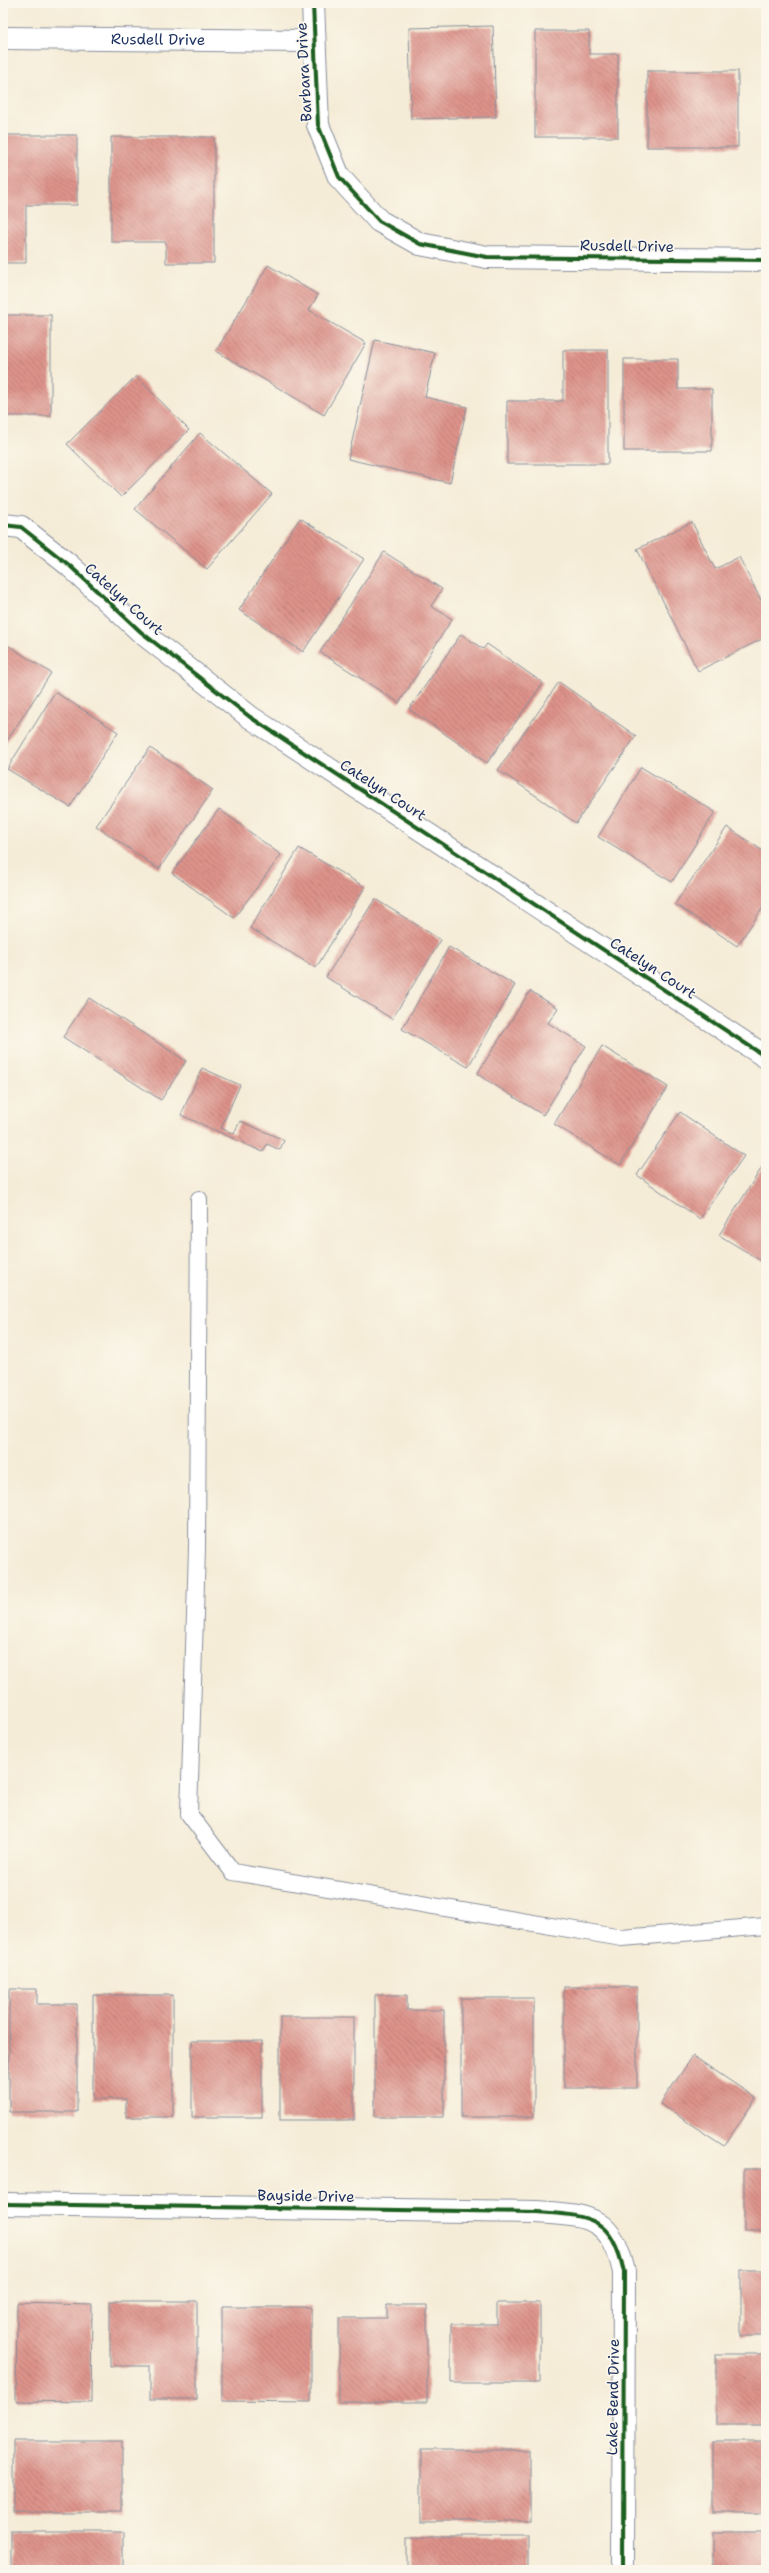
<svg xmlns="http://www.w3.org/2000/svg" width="769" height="2573" font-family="'Shantell Sans',sans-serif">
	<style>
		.building { fill: url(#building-back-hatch) }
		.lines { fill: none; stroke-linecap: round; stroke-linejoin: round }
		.service-casing { stroke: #888e9a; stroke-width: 18 }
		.minor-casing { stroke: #888e9a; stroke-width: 24 }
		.service { stroke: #fff; stroke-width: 16 }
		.minor { stroke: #fff; stroke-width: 22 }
		.cycleway-casing { stroke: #fbf7ec; stroke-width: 6 }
		.cycleway { stroke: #1b5e20; stroke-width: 4 }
		.labels { text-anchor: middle; stroke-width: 3.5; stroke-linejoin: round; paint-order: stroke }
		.street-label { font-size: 15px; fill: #1b2f5e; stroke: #fbf7ec }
	</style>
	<defs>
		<pattern id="building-back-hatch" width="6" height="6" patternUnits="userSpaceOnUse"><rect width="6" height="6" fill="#dd938a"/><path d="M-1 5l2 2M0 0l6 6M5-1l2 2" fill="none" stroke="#b27874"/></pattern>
	</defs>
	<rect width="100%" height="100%" fill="#fbf7ec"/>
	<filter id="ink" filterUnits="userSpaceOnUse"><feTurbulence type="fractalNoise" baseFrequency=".025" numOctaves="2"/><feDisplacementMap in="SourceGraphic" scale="8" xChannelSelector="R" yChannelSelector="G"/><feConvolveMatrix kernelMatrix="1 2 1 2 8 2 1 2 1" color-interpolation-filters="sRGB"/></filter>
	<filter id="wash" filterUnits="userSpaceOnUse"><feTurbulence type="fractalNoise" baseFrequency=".012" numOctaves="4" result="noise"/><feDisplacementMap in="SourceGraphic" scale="16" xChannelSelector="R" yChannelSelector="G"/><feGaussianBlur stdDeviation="0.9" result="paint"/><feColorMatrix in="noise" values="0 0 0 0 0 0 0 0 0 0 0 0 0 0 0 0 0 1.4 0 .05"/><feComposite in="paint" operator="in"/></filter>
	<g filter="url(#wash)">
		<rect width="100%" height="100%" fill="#f5ecd7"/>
		<g id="blocks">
			<g class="building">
				<polygon points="493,26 496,117 411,119 409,28"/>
				<polygon points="535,31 589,31 589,54 618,54 618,137 535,137"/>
				<rect x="647" y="71" width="91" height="76"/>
				<polygon points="3,135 77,135 77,205 26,205 26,263 3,263"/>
				<polygon points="111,137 214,137 214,263 166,263 166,242 111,242"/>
				<polygon points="268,265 318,295 309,310 366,343 324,415 216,351"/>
				<rect x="3" y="315" width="48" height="101"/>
				<polygon points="375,340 435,353 425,397 467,407 450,483 348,459"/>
				<polygon points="563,350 608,350 608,464 507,464 507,401 563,401"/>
				<polygon points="624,359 678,359 678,389 712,389 712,451 624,451"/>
				<polygon points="136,376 189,430 121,497 67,444"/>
				<polygon points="200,433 272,494 207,569 135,509"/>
				<polygon points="300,518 364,559 303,652 239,610"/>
				<polygon points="692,522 715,569 739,557 766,610 766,637 698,671 637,549"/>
				<polygon points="384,552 442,589 431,606 452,619 399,703 320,652"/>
				<polygon points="461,634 483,649 487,644 543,683 487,763 409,709"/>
				<polygon points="3,642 51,673 3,747"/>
				<polygon points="559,682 636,736 576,823 498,770"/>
				<polygon points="55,692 118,732 70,807 7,769"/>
				<polygon points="150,748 213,790 159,869 96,826"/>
				<polygon points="641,767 715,812 672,882 598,837"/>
				<polygon points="219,809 281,855 234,918 172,873"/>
				<polygon points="727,827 766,853 766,903 737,946 675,904"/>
				<polygon points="299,848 365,887 316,968 250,928"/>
				<polygon points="375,899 441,940 392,1019 326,977"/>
				<polygon points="449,947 515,985 468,1067 402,1029"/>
				<polygon points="530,991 558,1008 548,1023 586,1046 543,1115 477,1074"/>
				<polygon points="89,998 186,1061 161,1100 63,1037"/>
				<polygon points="602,1046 668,1087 620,1165 554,1124"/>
				<polygon points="202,1068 240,1085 221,1128 234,1134 240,1121 284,1140 280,1150 267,1144 263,1152 181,1115"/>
				<polygon points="680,1112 744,1156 700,1219 637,1175"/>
				<polygon points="766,1161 766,1264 719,1235"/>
				<rect x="564" y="1987" width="73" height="101"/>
				<polygon points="9,1989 37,1989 37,2004 77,2004 77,2112 9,2112"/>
				<polygon points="93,1995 173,1995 173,2117 126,2117 126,2099 93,2099"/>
				<polygon points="375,1995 407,1995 407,2010 444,2010 444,2117 375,2117"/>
				<rect x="461" y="1998" width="73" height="119"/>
				<rect x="280" y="2017" width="74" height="103"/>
				<rect x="192" y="2041" width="70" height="76"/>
				<polygon points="693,2056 756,2098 724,2146 660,2104"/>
				<rect x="744" y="2169" width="22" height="62"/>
				<rect x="741" y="2271" width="25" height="65"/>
				<polygon points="110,2301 197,2301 197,2399 150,2399 150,2366 110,2366"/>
				<polygon points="17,2303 92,2305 91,2402 16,2401"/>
				<polygon points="497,2303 540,2303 540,2383 451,2383 451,2324 497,2324"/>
				<polygon points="387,2305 427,2305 427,2402 339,2402 339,2318 387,2318"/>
				<polygon points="222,2307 311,2307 311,2402 222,2401"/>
				<rect x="716" y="2354" width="50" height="71"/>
				<rect x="13" y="2441" width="109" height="71"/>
				<rect x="713" y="2441" width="53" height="72"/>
				<rect x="421" y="2450" width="109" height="71"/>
				<rect x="10" y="2531" width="113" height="39"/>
				<rect x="713" y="2531" width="53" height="39"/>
				<rect x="407" y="2536" width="121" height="34"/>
			</g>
		</g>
	</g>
	<g filter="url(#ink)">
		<use href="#blocks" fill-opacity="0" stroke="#888e9a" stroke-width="1"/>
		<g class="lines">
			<defs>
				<polyline id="service" points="199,1199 197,1548 189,1814 233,1872 622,1938 766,1926"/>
				<g id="minor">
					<polyline points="313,3 318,125 339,177 379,221 420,244 487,257 766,260"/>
					<path id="s1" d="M 3,38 L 313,41"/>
					<polyline points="3,525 21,527 69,565 141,632 250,717 766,1057"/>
					<path d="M 3,2204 L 537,2212 C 589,2216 611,2215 624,2272 L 623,2570"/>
				</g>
			</defs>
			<use href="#service" class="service-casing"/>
			<use href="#minor" class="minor-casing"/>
			<use href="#service" class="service"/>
			<use href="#minor" class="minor"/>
			<defs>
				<g id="cycleway">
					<polyline points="313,3 318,125 339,177 379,221 420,244 487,257 766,260"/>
					<polyline points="3,525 21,527 69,565 141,632 250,717 766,1057"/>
					<path d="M 3,2204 L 537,2212 C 589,2216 611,2215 624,2272 L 623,2570"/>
				</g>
			</defs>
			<use href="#cycleway" class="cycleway-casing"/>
			<use href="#cycleway" class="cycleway"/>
		</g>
	</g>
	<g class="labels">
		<g class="street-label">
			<text dy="5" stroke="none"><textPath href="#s1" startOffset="155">Rusdell Drive</textPath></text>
			<text transform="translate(304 72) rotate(-93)" y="5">Barbara Drive</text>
			<text transform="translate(627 246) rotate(1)" y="5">Rusdell Drive</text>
			<text transform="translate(124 599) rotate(42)" y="5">Catelyn Court</text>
			<text transform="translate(383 790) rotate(33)" y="5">Catelyn Court</text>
			<text transform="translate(653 968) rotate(33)" y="5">Catelyn Court</text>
			<text transform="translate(306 2196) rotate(1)" y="5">Bayside Drive</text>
			<text transform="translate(613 2397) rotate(-89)" y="5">Lake Bend Drive</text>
		</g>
	</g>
	<rect width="769" height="2573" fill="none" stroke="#fbf7ec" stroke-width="16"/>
</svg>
